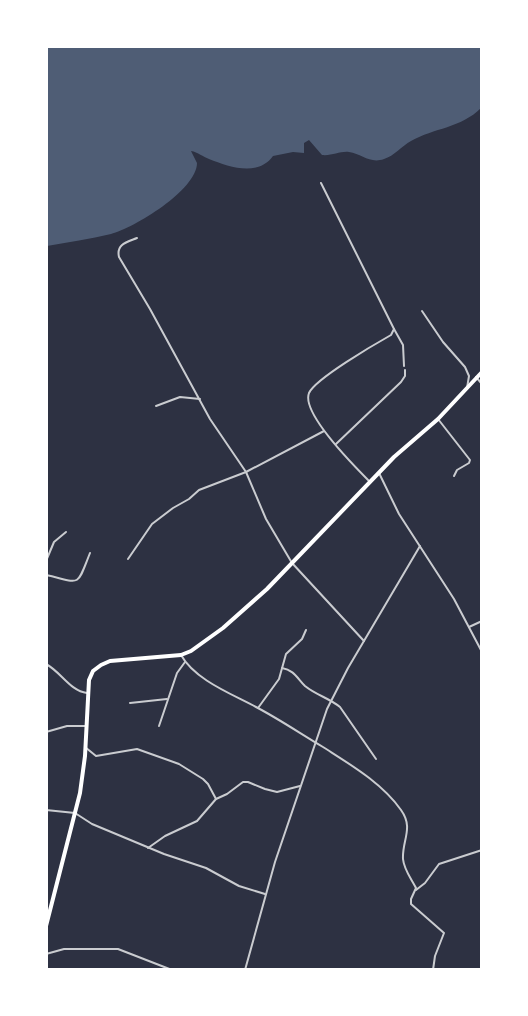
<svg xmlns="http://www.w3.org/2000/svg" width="528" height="1016" font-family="Lora,serif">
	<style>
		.water { fill: #4f5d75 }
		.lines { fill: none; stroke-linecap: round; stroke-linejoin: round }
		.minor { stroke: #caccd0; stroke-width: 2 }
		.primary { stroke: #fff; stroke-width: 4 }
	</style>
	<rect width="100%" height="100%" fill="#2d3142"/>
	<path class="water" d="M 46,47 L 481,47 L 481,108 C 461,128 434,128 411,141 C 402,146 394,156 384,159 C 370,164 362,154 349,152 C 340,151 332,156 322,155 L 309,140 L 304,143 L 304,153 L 293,152 L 273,156 C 258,177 229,167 209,159 C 203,157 198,152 191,151 L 197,163 C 197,190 134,228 111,234 C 90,239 68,242 47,246 Z"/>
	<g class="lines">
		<g class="minor">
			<path d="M 321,183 L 394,329 L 391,335 C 375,344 315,379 309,393 C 301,413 356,468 370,482"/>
			<path d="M 137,238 C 127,242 116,244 119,257 L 150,309 L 210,419 L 246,472 L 266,519 L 292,563 L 364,641"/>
			<polyline points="422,311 443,342 465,367 469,376 467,388"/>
			<polyline points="394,329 403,345 404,366"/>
			<polyline points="476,377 482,384"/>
			<polyline points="156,406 180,397 200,399"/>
			<polyline points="438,419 470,460 469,463 457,470 454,476"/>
			<polyline points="336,444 401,382 405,376 405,370"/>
			<polyline points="379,473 399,514 454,599 482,652"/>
			<polyline points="128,559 152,524 173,508 189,499 199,490 246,472 324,431"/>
			<polyline points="46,561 54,542 66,532"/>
			<path d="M 46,575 C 82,583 76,588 90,553"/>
			<polyline points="469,627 482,621"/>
			<path d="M 181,655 C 195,680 232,694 256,707 C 279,719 301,734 323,747 C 351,765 382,783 401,810 C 414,828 402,840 403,859 C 404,870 411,878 416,888 L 411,899 L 411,904 L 444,933 L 435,956 L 433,970"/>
			<path d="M 46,664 C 61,672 70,691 87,693"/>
			<path d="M 282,668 C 294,670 297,678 305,686 C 316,695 329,698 340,707 L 376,759"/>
			<polyline points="130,703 167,699"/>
			<polyline points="258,708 279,679 286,654 302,639 306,630"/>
			<polyline points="159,726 177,673 185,662"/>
			<polyline points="46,732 67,726 85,726"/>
			<polyline points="85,747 96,756 137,749 179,764 203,779 208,784 216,799"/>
			<polyline points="46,810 75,813 92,824 164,854 206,868 239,886 265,894"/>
			<polyline points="148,848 165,836 197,821 216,799 227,794 243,782 248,782 265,789 277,792 300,786"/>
			<polyline points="416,890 425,883 439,864 482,850"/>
			<polyline points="46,954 64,949 118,949 172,970"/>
			<polyline points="245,970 275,862 327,709 348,668 420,546"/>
			<polyline points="340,970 375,970"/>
		</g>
		<polyline class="primary" points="46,926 80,793 85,756 89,680 93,671 101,665 110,661 181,655 191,651 223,628 267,589 394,457 438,419 482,372"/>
	</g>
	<rect width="528" height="1016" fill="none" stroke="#ffffff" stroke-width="96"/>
</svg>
